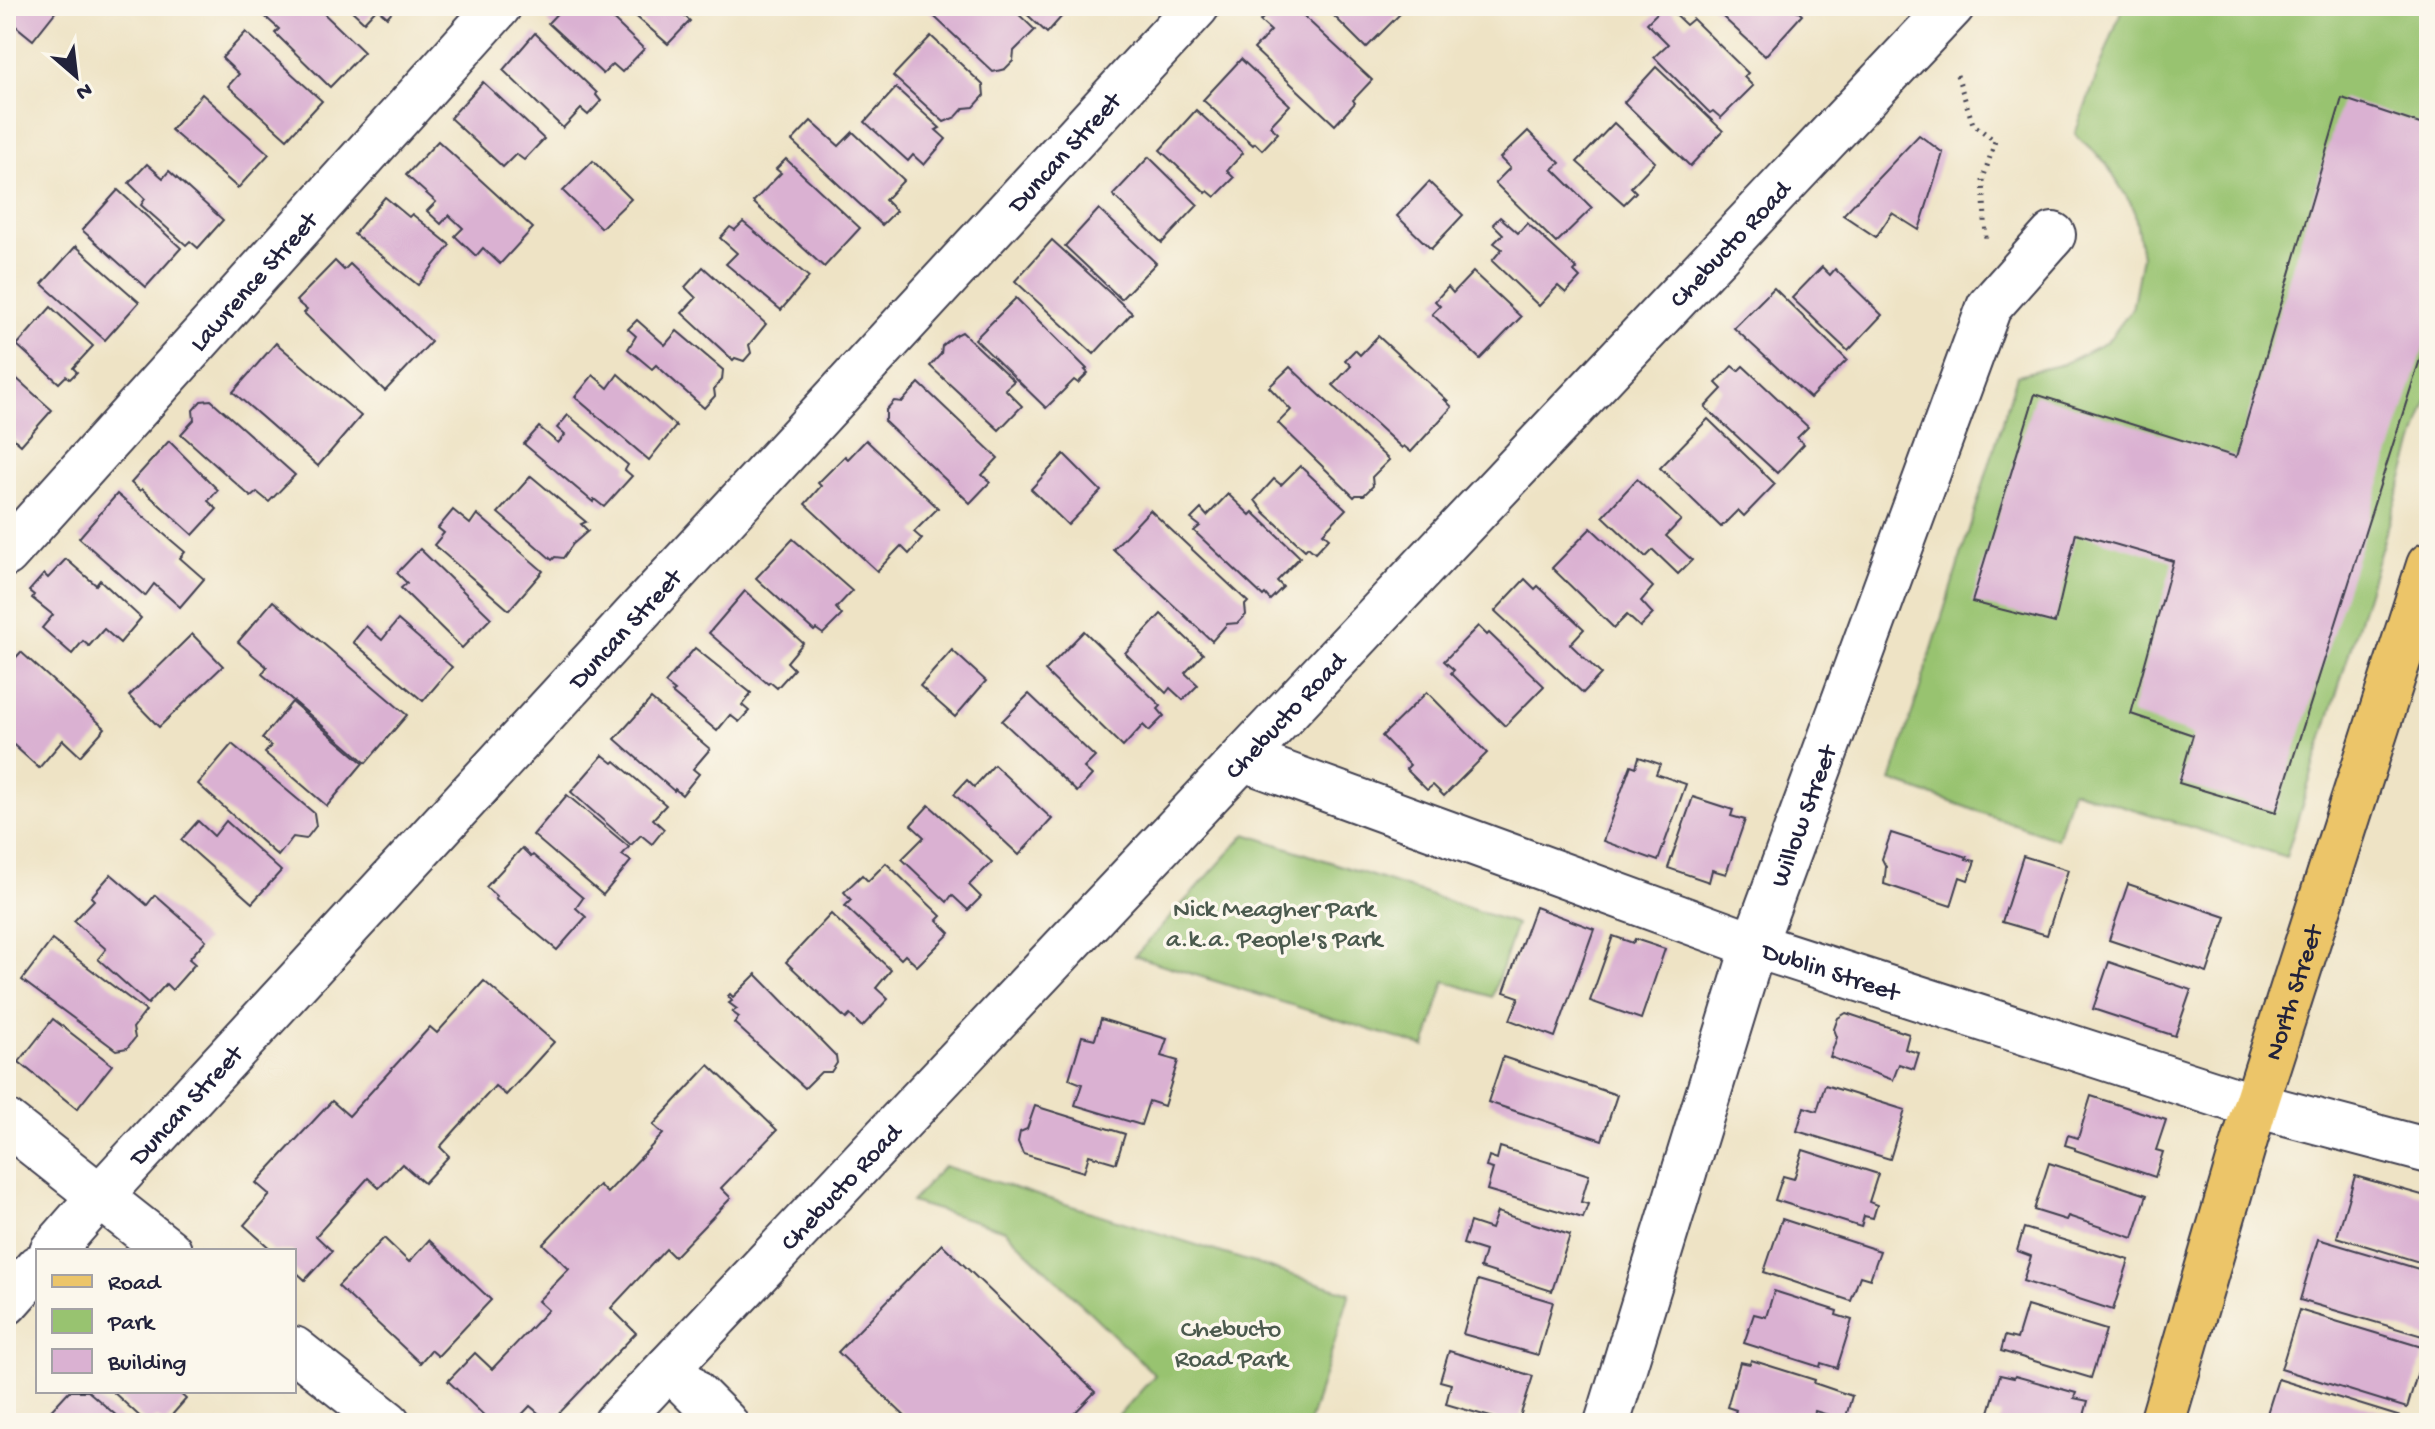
<svg xmlns="http://www.w3.org/2000/svg" width="2435" height="1429" font-family="'Gochi Hand',sans-serif">
	<style>
		.green { fill: #98c370; stroke: #5d7256; stroke-width: 2 }
		.building { fill: #dab1d2 }
		.lines { fill: none; stroke-linecap: round; stroke-linejoin: round }
		.minor-casing { stroke: #413f50; stroke-width: 48 }
		.major-casing { stroke: #413f50; stroke-width: 48 }
		.path { stroke: #413f50; stroke-width: 5; stroke-dasharray: 2 6; stroke-linecap: butt }
		.minor { stroke: #fff; stroke-width: 44 }
		.major { stroke: #ecc569; stroke-width: 44 }
		.labels { text-anchor: middle; stroke-width: 7; stroke-linejoin: round; paint-order: stroke }
		.street-label { font-size: 26px; fill: #22223b; stroke: #fbf7ec }
		.park-label { font-size: 26px; fill: #4b5a4e; stroke: #fbf7ec }
	</style>
	<rect width="100%" height="100%" fill="#fbf7ec"/>
	<filter id="ink" filterUnits="userSpaceOnUse"><feTurbulence type="fractalNoise" baseFrequency=".0125" numOctaves="2"/><feDisplacementMap in="SourceGraphic" scale="16" xChannelSelector="R" yChannelSelector="G"/><feConvolveMatrix kernelMatrix="1 2 1 2 8 2 1 2 1" color-interpolation-filters="sRGB"/></filter>
	<filter id="wash" filterUnits="userSpaceOnUse"><feTurbulence type="fractalNoise" baseFrequency=".006" numOctaves="4" result="noise"/><feDisplacementMap in="SourceGraphic" scale="32" xChannelSelector="R" yChannelSelector="G"/><feGaussianBlur stdDeviation="1.8" result="paint"/><feColorMatrix in="noise" values="0 0 0 0 0 0 0 0 0 0 0 0 0 0 0 0 0 1.4 0 .05"/><feComposite in="paint" operator="in"/></filter>
	<g filter="url(#wash)">
		<rect width="100%" height="100%" fill="#eee3c5"/>
		<g class="green">
			<polygon points="2123,6 2429,6 2429,394 2286,857 2072,790 2057,839 1891,781 2017,375 2063,364 2107,342 2132,309 2142,256 2134,209 2105,162 2075,134"/>
			<polygon points="1246,834 1516,924 1492,997 1445,981 1425,1047 1135,956"/>
			<polygon points="944,1166 1350,1293 1309,1423 1112,1423 1155,1375 1005,1230 911,1202"/>
		</g>
		<g id="blocks">
			<g class="building">
				<polygon points="6,6 60,6 33,40 6,18"/>
				<polygon points="266,6 292,6 296,10 300,6 316,6 364,52 330,87 275,33 279,29 260,12"/>
				<polygon points="347,6 397,6 387,17 377,8 364,22"/>
				<polygon points="564,6 599,6 644,49 622,72 613,64 603,74 548,23"/>
				<polygon points="624,6 687,6 681,12 690,21 668,44"/>
				<polygon points="923,6 1010,6 1035,30 1014,51 1013,61 1005,69 993,72"/>
				<polygon points="1018,6 1071,6 1047,33"/>
				<polygon points="1275,6 1294,7 1372,80 1353,100 1355,103 1335,125 1254,49 1271,31 1260,21"/>
				<polygon points="1324,6 1396,6 1402,12 1366,48"/>
				<polygon points="1664,6 1666,6 1686,25 1693,19 1748,73 1744,77 1753,86 1721,118 1713,111 1710,113 1654,57 1668,44 1647,23"/>
				<polygon points="1711,6 1792,6 1802,15 1765,56"/>
				<polygon points="246,32 322,101 287,139 228,86 239,74 222,58"/>
				<polygon points="535,33 597,93 596,95 601,101 588,115 581,109 563,128 503,70"/>
				<polygon points="931,36 983,85 984,96 974,107 964,108 956,117 944,122 893,76"/>
				<polygon points="1241,59 1290,105 1270,126 1278,133 1262,150 1255,143 1253,145 1203,100"/>
				<polygon points="1656,67 1723,131 1690,166 1624,102"/>
				<polygon points="483,82 544,139 524,160 516,154 503,167 450,118"/>
				<polygon points="896,88 940,128 936,130 946,139 924,165 913,155 908,161 865,122"/>
				<polygon points="202,94 269,154 238,188 171,130"/>
				<polygon points="2342,98 2429,127 2429,331 2276,812 2179,783 2193,735 2131,714 2173,561 2076,533 2055,623 1972,602 2035,394 2236,457"/>
				<polygon points="1196,110 1243,153 1227,171 1234,178 1215,197 1208,191 1206,193 1160,150"/>
				<polygon points="811,121 839,146 853,132 904,180 885,200 896,211 882,225 792,141"/>
				<polygon points="1614,123 1655,162 1631,187 1636,192 1624,204 1577,162"/>
				<polygon points="1528,131 1560,163 1553,169 1592,208 1556,243 1495,183 1510,168 1500,158"/>
				<polygon points="1919,135 1943,153 1919,230 1892,213 1876,237 1843,215"/>
				<polygon points="438,141 533,228 500,264 483,248 476,256 455,236 463,228 449,215 441,224 427,211 436,202 406,175"/>
				<polygon points="1149,157 1198,205 1162,243 1113,195"/>
				<polygon points="786,159 860,228 824,267 753,202 781,173 776,169"/>
				<polygon points="593,161 631,199 601,228 563,191"/>
				<polygon points="147,164 163,178 169,171 223,220 198,248 190,241 186,245 141,205 145,199 129,183"/>
				<polygon points="1429,182 1463,215 1431,249 1397,216"/>
				<polygon points="118,190 181,248 146,287 82,230"/>
				<polygon points="385,197 409,217 412,214 450,245 418,285 354,234"/>
				<polygon points="1099,209 1156,263 1121,299 1065,246"/>
				<polygon points="1500,217 1518,233 1527,223 1577,269 1574,272 1580,278 1566,293 1558,286 1539,306 1492,261 1502,249 1494,243 1503,234 1493,224"/>
				<polygon points="743,222 809,277 781,310 726,264 737,253 720,238 730,227 735,230"/>
				<polygon points="1052,240 1132,313 1094,354 1015,281"/>
				<polygon points="76,246 139,302 105,340 42,284"/>
				<polygon points="335,261 344,270 350,264 431,342 385,391 304,313 307,310 296,301"/>
				<polygon points="703,267 766,324 749,345 751,353 744,361 735,358 733,360 682,313 696,298 685,287"/>
				<polygon points="1822,267 1830,275 1835,269 1882,315 1848,351 1792,298"/>
				<polygon points="1473,272 1521,317 1480,359 1432,314 1440,306 1435,301 1448,287 1453,293"/>
				<polygon points="1774,288 1847,360 1810,398 1734,328"/>
				<polygon points="1016,298 1087,369 1085,370 1088,373 1078,383 1074,380 1046,408 975,339"/>
				<polygon points="51,307 93,346 73,368 77,372 70,379 66,376 59,383 17,345"/>
				<polygon points="637,320 665,345 677,331 723,370 722,380 714,389 715,396 704,408 656,365 652,369 628,349 636,336 628,329"/>
				<polygon points="962,332 1014,381 1005,389 1022,406 999,430 930,366 941,354 942,346 954,336"/>
				<polygon points="1378,336 1447,400 1445,400 1452,407 1411,452 1404,446 1402,448 1333,385 1351,366 1345,360 1355,350 1360,355"/>
				<polygon points="276,343 361,416 318,466 233,392"/>
				<polygon points="1732,366 1738,371 1743,366 1808,427 1797,438 1804,444 1777,473 1705,407 1722,389 1716,383"/>
				<polygon points="1290,367 1389,460 1372,477 1373,486 1364,495 1356,495 1354,497 1278,423 1291,410 1269,387"/>
				<polygon points="6,369 52,410 21,445 6,432"/>
				<polygon points="618,374 676,426 649,460 575,397 593,375 608,388"/>
				<polygon points="919,383 998,458 982,475 990,482 970,503 884,421 886,419 886,410 894,401 902,402"/>
				<polygon points="211,400 295,475 269,502 257,492 251,497 181,434 194,420 193,410 201,401"/>
				<polygon points="568,415 628,465 625,470 632,476 604,507 594,499 593,502 524,444 539,427 558,443 565,435 557,428"/>
				<polygon points="1708,419 1775,484 1744,516 1738,510 1721,527 1660,468"/>
				<polygon points="866,440 938,508 914,532 922,539 909,554 901,546 877,571 805,504 821,486 818,483 845,456 848,459"/>
				<polygon points="169,441 218,490 208,501 217,509 193,535 142,489 140,491 131,483"/>
				<polygon points="1064,454 1101,491 1068,525 1031,489"/>
				<polygon points="1300,466 1346,509 1323,533 1329,538 1315,553 1308,547 1305,550 1264,512 1255,500 1274,479 1281,485"/>
				<polygon points="531,476 586,522 581,524 588,531 573,544 563,558 555,557 552,560 498,513"/>
				<polygon points="1637,479 1681,520 1666,536 1692,560 1678,574 1653,550 1646,557 1603,516"/>
				<polygon points="117,494 185,552 180,558 204,579 180,607 154,584 145,596 79,538"/>
				<polygon points="1228,494 1250,515 1253,512 1300,557 1277,581 1283,587 1270,600 1265,594 1263,596 1194,531 1200,526 1191,519 1201,509 1207,516"/>
				<polygon points="453,510 470,524 477,514 543,571 509,610 434,545 444,533 438,528"/>
				<polygon points="1150,510 1248,602 1245,605 1246,615 1238,623 1227,624 1212,641 1113,549"/>
				<polygon points="1591,528 1653,587 1641,601 1653,614 1640,627 1627,615 1614,628 1552,568"/>
				<polygon points="793,539 852,591 836,608 842,615 823,634 816,629 814,631 756,578"/>
				<polygon points="420,549 491,618 462,648 401,588 407,583 397,573"/>
				<polygon points="66,559 96,585 100,580 141,618 120,643 104,629 89,646 83,641 72,654 42,628 53,615 32,598 34,595 29,591 44,574 48,578"/>
				<polygon points="1525,579 1535,589 1538,586 1584,629 1570,644 1601,674 1583,693 1495,611"/>
				<polygon points="745,591 803,643 787,662 794,669 777,688 770,682 768,684 709,633"/>
				<polygon points="273,601 407,715 366,763 262,674 267,667 238,642"/>
				<polygon points="1161,614 1203,654 1185,673 1198,685 1183,700 1170,688 1166,693 1125,653"/>
				<polygon points="398,620 452,667 423,701 353,642 366,626 382,640"/>
				<polygon points="1478,626 1487,635 1489,633 1544,686 1505,726 1451,673 1454,670 1444,661"/>
				<polygon points="1084,631 1161,706 1158,709 1164,716 1149,731 1143,725 1123,747 1045,671"/>
				<polygon points="192,634 223,666 159,727 129,696"/>
				<polygon points="695,648 751,693 742,705 749,711 739,722 730,715 717,731 672,693 675,691 665,683"/>
				<polygon points="952,650 986,681 955,717 920,686"/>
				<polygon points="21,652 105,728 80,756 63,740 39,768 6,738 6,668"/>
				<polygon points="1427,692 1487,753 1444,796 1433,785 1427,790 1406,769 1410,765 1382,736"/>
				<polygon points="1029,694 1095,757 1084,768 1092,775 1077,792 1002,721"/>
				<polygon points="651,699 710,749 693,769 699,774 682,795 675,789 674,791 615,739"/>
				<polygon points="292,702 363,763 327,806 265,753 271,746 262,738"/>
				<polygon points="232,744 314,813 316,826 306,839 293,837 278,856 198,784"/>
				<polygon points="603,755 613,763 615,761 666,805 653,819 664,829 652,844 641,835 631,845 571,792"/>
				<polygon points="1639,757 1660,764 1656,774 1686,784 1658,861 1603,841 1631,765 1636,767"/>
				<polygon points="994,765 1052,819 1019,855 954,794 967,780 974,787"/>
				<polygon points="567,795 629,847 622,855 631,861 603,895 533,835"/>
				<polygon points="1693,797 1733,810 1731,816 1745,820 1726,874 1712,870 1709,882 1668,868"/>
				<polygon points="929,805 992,862 969,885 981,897 968,910 952,895 947,902 902,859 924,837 911,825"/>
				<polygon points="198,821 214,836 226,821 281,871 252,903 181,840"/>
				<polygon points="1891,833 1967,857 1966,859 1975,861 1968,880 1960,877 1951,906 1884,884 1886,867 1882,859"/>
				<polygon points="522,848 531,857 533,855 583,898 576,908 586,917 557,950 495,899 497,897 486,887"/>
				<polygon points="2023,856 2068,870 2047,935 2002,922"/>
				<polygon points="886,863 941,916 937,920 950,933 917,966 905,955 901,959 845,906 851,900 844,892 862,875 868,881"/>
				<polygon points="111,874 147,905 155,895 206,940 189,959 195,964 172,990 166,984 148,1004 98,959 106,949 74,921 94,900 91,897"/>
				<polygon points="2128,884 2226,917 2207,973 2109,940"/>
				<polygon points="1535,907 1594,929 1555,1037 1510,1020 1519,997 1504,992"/>
				<polygon points="831,914 891,970 876,988 888,999 862,1027 850,1015 846,1019 786,962"/>
				<polygon points="1613,936 1633,943 1635,939 1665,949 1641,1019 1590,1001"/>
				<polygon points="52,940 146,1011 133,1028 135,1038 127,1048 116,1050 22,980"/>
				<polygon points="2109,962 2191,990 2175,1036 2093,1009"/>
				<polygon points="756,974 836,1056 837,1063 831,1072 821,1072 805,1088 734,1023 739,1017 732,1012 737,1009 729,1003 732,1001 728,996 730,994 733,997"/>
				<polygon points="484,981 554,1042 506,1095 495,1086 440,1147 449,1156 424,1183 402,1164 379,1188 368,1178 316,1236 332,1251 305,1280 294,1270 294,1251 273,1251 244,1225 270,1195 256,1183 332,1101 349,1116 430,1027 437,1033"/>
				<polygon points="1846,1013 1909,1034 1905,1049 1919,1053 1914,1069 1899,1064 1893,1080 1830,1057 1837,1037 1834,1029 1838,1018"/>
				<polygon points="53,1019 112,1065 77,1109 19,1062"/>
				<polygon points="1101,1019 1167,1039 1161,1056 1178,1061 1164,1106 1149,1101 1141,1125 1075,1105 1082,1084 1069,1079 1082,1036 1095,1039"/>
				<polygon points="1503,1057 1617,1095 1602,1140 1488,1102"/>
				<polygon points="709,1065 777,1130 721,1188 731,1198 674,1257 666,1249 611,1308 636,1333 550,1423 530,1406 514,1423 492,1423 448,1381 475,1353 492,1369 548,1310 538,1301 569,1269 543,1244 599,1185 607,1193 663,1134 653,1125"/>
				<polygon points="1825,1085 1905,1110 1890,1159 1797,1131 1804,1107 1817,1111"/>
				<polygon points="2091,1096 2166,1120 2156,1150 2163,1152 2155,1177 2075,1150 2075,1148 2065,1145 2068,1135 2078,1138"/>
				<polygon points="1035,1106 1125,1134 1116,1163 1089,1155 1084,1172 1023,1154 1018,1142 1020,1132 1027,1129"/>
				<polygon points="1500,1147 1589,1175 1581,1202 1588,1204 1583,1218 1487,1190 1493,1169 1486,1167 1489,1156 1497,1159"/>
				<polygon points="1803,1150 1878,1174 1869,1202 1877,1205 1873,1218 1864,1216 1861,1227 1775,1200 1783,1176 1794,1179"/>
				<polygon points="2049,1163 2147,1195 2133,1238 2068,1216 2066,1220 2034,1210"/>
				<polygon points="2355,1176 2429,1197 2429,1265 2337,1237"/>
				<polygon points="1497,1212 1570,1235 1552,1291 1480,1268 1485,1251 1463,1244 1470,1222 1491,1229"/>
				<polygon points="1782,1219 1880,1251 1870,1279 1860,1276 1851,1301 1764,1272"/>
				<polygon points="2024,1228 2129,1260 2113,1310 2023,1281 2031,1256 2017,1251"/>
				<polygon points="384,1238 409,1262 429,1240 491,1300 438,1356 431,1350 420,1363 338,1286"/>
				<polygon points="2318,1239 2429,1272 2429,1338 2300,1300"/>
				<polygon points="942,1244 1095,1392 1065,1423 912,1423 838,1352"/>
				<polygon points="1478,1280 1553,1302 1538,1355 1463,1334"/>
				<polygon points="1774,1291 1837,1311 1836,1315 1852,1320 1837,1368 1821,1363 1820,1367 1744,1343 1754,1314 1766,1317"/>
				<polygon points="2027,1306 2106,1330 2091,1378 2001,1351 2005,1336 2017,1339"/>
				<polygon points="2299,1310 2425,1348 2407,1408 2281,1369"/>
				<polygon points="1449,1351 1533,1376 1518,1423 1511,1423 1446,1404 1451,1384 1440,1381"/>
				<polygon points="1751,1360 1815,1380 1814,1383 1852,1396 1845,1420 1815,1411 1812,1423 1766,1423 1735,1413 1736,1410 1727,1407 1740,1362 1750,1364"/>
				<polygon points="2000,1375 2014,1378 2015,1376 2076,1393 2074,1398 2088,1401 2082,1423 1999,1423 2001,1415 1989,1412"/>
				<polygon points="2278,1379 2404,1418 2403,1423 2264,1423"/>
				<polygon points="69,1391 88,1391 125,1423 52,1423 45,1417"/>
				<polygon points="112,1391 177,1391 186,1399 165,1423 156,1417 150,1423 147,1423"/>
			</g>
		</g>
	</g>
	<g filter="url(#ink)">
		<use href="#blocks" fill-opacity="0" stroke="#413f50" stroke-width="2"/>
		<g class="lines">
			<defs>
				<g id="minor">
					<path id="s1" d="M 6,554 L 499,6"/>
					<path id="s2" d="M 1244,759 L 1754,945 L 2229,1098 L 2429,1151"/>
					<polyline points="6,1122 169,1251"/>
					<path id="s3" d="M 52,1251 L 100,1196 L 1197,6"/>
					<polyline points="6,1303 38,1267"/>
					<polyline points="294,1349 388,1423"/>
					<polyline points="669,1367 725,1423"/>
					<path id="s4" d="M 616,1423 L 1952,6"/>
					<path id="s5" d="M 1607,1423 L 1754,945 L 1989,307 L 2053,235"/>
				</g>
				<g id="major">
					<path id="s6" d="M 2162,1423 L 2255,1106 L 2429,565"/>
				</g>
			</defs>
			<use href="#minor" class="minor-casing"/>
			<use href="#major" class="major-casing"/>
			<polyline class="path" points="1957,75 1973,124 1995,141 1983,179 1986,240"/>
			<use href="#minor" class="minor"/>
			<use href="#major" class="major"/>
		</g>
	</g>
	<g class="labels">
		<g class="street-label">
			<text dy="9" stroke="none"><textPath href="#s3" startOffset="1494">Duncan Street</textPath></text>
			<text dy="9" stroke="none"><textPath href="#s4" startOffset="1622">Chebucto Road</textPath></text>
			<text dy="9" stroke="none"><textPath href="#s1" startOffset="368">Lawrence Street</textPath></text>
			<text dy="9" stroke="none"><textPath href="#s3" startOffset="846">Duncan Street</textPath></text>
			<text dy="9" stroke="none"><textPath href="#s4" startOffset="974">Chebucto Road</textPath></text>
			<text dy="9" stroke="none"><textPath href="#s5" startOffset="638">Willow Street</textPath></text>
			<text dy="9" stroke="none"><textPath href="#s2" startOffset="624">Dublin Street</textPath></text>
			<text dy="9" stroke="none"><textPath href="#s6" startOffset="450">North Street</textPath></text>
			<text dy="9" stroke="none"><textPath href="#s3" startOffset="198">Duncan Street</textPath></text>
			<text dy="9" stroke="none"><textPath href="#s4" startOffset="326">Chebucto Road</textPath></text>
		</g>
		<g class="park-label">
			<text x="1274" y="916">Nick Meagher Park<tspan x="1274" dy="30">a.k.a. People's Park</tspan></text>
			<text x="1231" y="1336">Chebucto<tspan x="1231" dy="30">Road Park</tspan></text>
		</g>
	</g>
	<rect width="2435" height="1429" fill="none" stroke="#fbf7ec" stroke-width="32"/>
	<rect x="36" y="1249" width="260" height="144" fill="#fbf7ec" stroke="#a4a2a5" stroke-width="2"/>
	<rect x="52" y="1275" width="40" height="12" fill="#ecc569" stroke="#a4a2a5" stroke-width="2"/>
	<text x="108" y="1289" font-size="24" fill="#22223b">Road</text>
	<rect x="52" y="1309" width="40" height="24" fill="#98c370" stroke="#a4a2a5" stroke-width="2"/>
	<text x="108" y="1329" font-size="24" fill="#22223b">Park</text>
	<rect x="52" y="1349" width="40" height="24" fill="#dab1d2" stroke="#a4a2a5" stroke-width="2"/>
	<text x="108" y="1369" font-size="24" fill="#22223b">Building</text>
	<g transform="translate(76 76) rotate(152)" stroke="#fbf7ec" stroke-width="6" paint-order="stroke">
	<path d="M0-6L14 30L0 20L-14 30Z" fill="#22223b"/>
	<text y="-12" font-size="22" font-weight="bold" text-anchor="middle" fill="#22223b">N</text>
	</g>
</svg>
